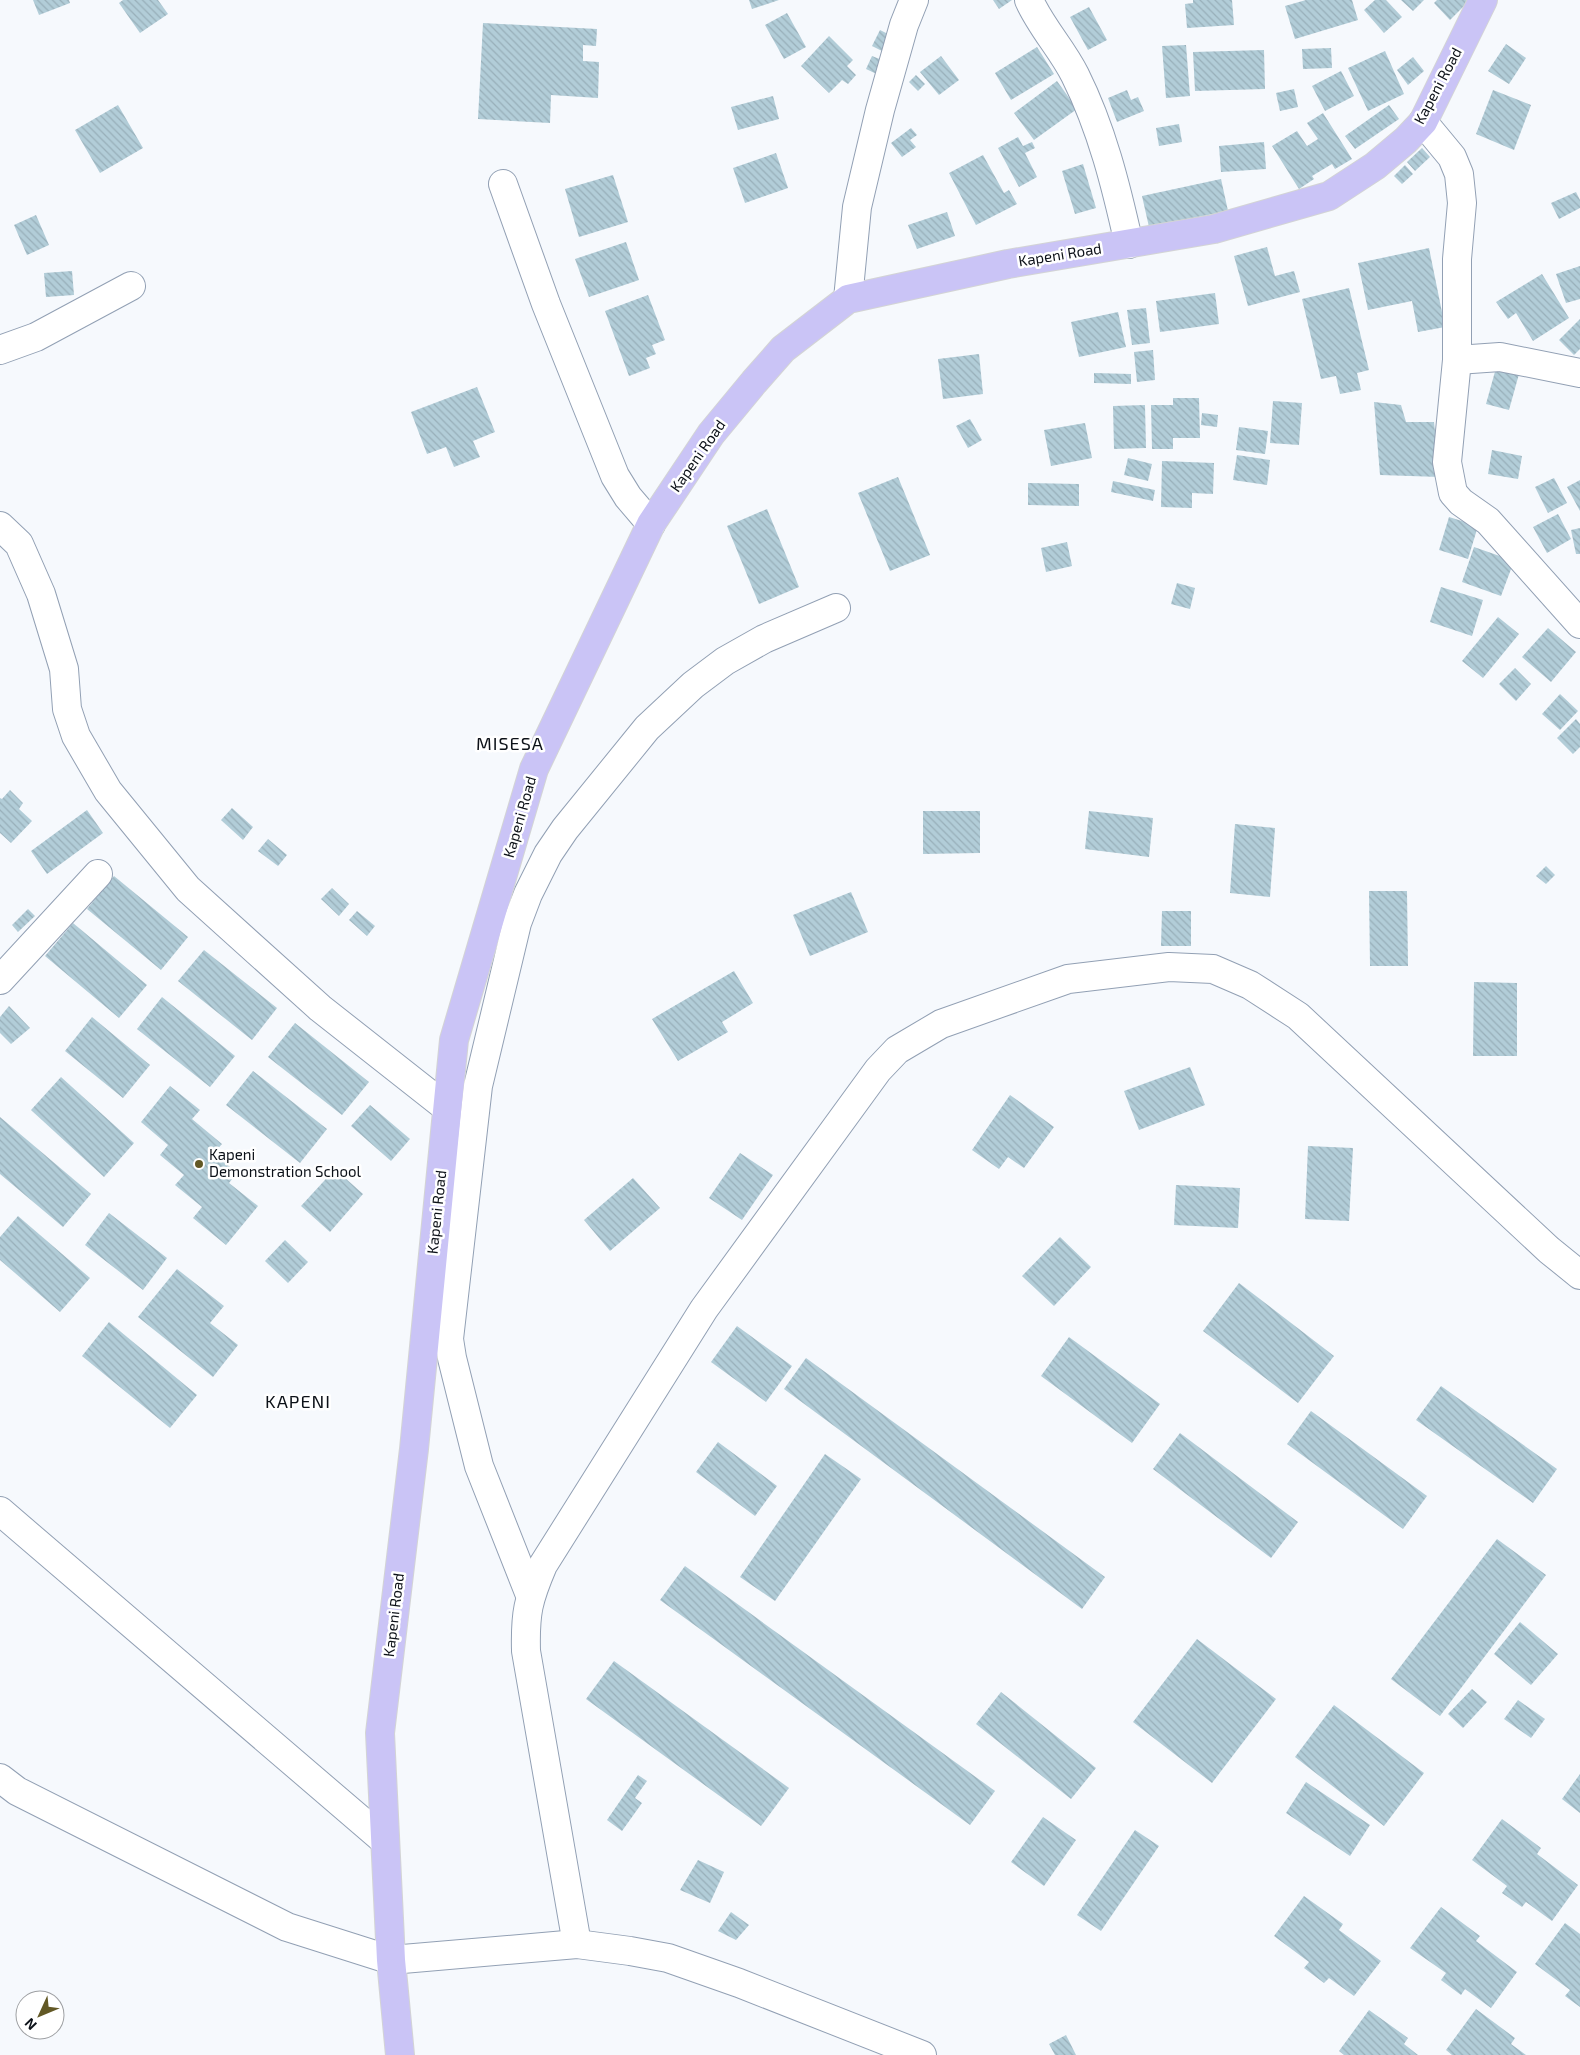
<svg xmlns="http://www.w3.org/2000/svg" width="1580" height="2055" font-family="'Exo 2',sans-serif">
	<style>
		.building { fill: url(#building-back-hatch) }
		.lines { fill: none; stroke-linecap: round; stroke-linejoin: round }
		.minor-casing { stroke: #92a0b4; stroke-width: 30 }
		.major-casing { stroke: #d3d4d5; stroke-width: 30 }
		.minor { stroke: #fff; stroke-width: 28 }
		.major { stroke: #cac4f6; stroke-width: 28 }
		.poi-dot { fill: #625825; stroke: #fff; stroke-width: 2 }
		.labels { text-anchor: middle; stroke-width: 5; stroke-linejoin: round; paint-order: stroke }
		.street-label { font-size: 15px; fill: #0c1118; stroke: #fff }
		.poi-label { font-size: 15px; fill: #0c1118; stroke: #fff; text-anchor: start }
		.quarter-label { font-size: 18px; letter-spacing: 1px; fill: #0c1118; stroke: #fff }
	</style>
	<defs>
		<pattern id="building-back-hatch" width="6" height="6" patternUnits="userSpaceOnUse" patternTransform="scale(1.25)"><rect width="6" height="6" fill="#b2cdd8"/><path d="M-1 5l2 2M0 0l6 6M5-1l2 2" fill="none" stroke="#98afb9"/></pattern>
	</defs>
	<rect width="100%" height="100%" fill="#f6f9fd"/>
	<g class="building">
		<polygon points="33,0 69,0 70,3 39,15"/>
		<polygon points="123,0 158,0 168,14 140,33 119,3"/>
		<polygon points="749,0 779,0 752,9"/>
		<polygon points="993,0 1012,0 999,9"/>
		<polygon points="1193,0 1232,0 1234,25 1187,28 1185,4 1193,3"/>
		<polygon points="1306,0 1352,0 1358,20 1295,39 1285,6"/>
		<polygon points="1375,0 1386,0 1402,17 1384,33 1364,10"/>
		<polygon points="1401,0 1424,0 1413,11"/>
		<polygon points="1437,0 1470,0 1450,20 1434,3"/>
		<polygon points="1089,7 1107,40 1088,50 1070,17"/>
		<polygon points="787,13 806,47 784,59 765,25"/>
		<polygon points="483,23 597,29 596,46 583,45 583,61 599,62 598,98 551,95 550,123 478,119"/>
		<polygon points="880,30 896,38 888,54 872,46"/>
		<polygon points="829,36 853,60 847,66 856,75 848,84 842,80 829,93 801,66"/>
		<polygon points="1506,44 1526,58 1509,84 1488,71"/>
		<polygon points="1186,45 1190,96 1166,98 1162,46"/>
		<polygon points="1037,47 1054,74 1011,100 995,73"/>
		<polygon points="1331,48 1332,68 1303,69 1302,49"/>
		<polygon points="1264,50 1265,89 1195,91 1193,52"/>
		<polygon points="1385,51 1404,94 1368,111 1348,68"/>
		<polygon points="872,56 887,62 881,76 866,69"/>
		<polygon points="941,56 959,80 939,95 920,72"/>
		<polygon points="1413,57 1424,71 1408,85 1397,70"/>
		<polygon points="1341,71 1354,96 1325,111 1312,86"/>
		<polygon points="916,75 925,84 918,91 909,82"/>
		<polygon points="1057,81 1077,109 1034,140 1014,113"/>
		<polygon points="1294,89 1298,107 1280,111 1276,93"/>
		<polygon points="1127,90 1131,100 1138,97 1144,111 1117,122 1108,98"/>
		<polygon points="1493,90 1531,105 1514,150 1476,134"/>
		<polygon points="773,96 779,119 738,130 731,107"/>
		<polygon points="118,105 143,148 100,173 75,130"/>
		<polygon points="1389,105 1399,119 1355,149 1345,136"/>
		<polygon points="1323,113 1352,159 1335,169 1332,164 1312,176 1314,179 1299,189 1272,146 1297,131 1307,146 1318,139 1307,123"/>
		<polygon points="1179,124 1182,142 1159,146 1156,128"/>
		<polygon points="911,128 917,135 910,140 916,147 902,157 891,143"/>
		<polygon points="1018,137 1023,146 1032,142 1035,148 1025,153 1037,177 1019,187 998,148"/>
		<polygon points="1264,142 1266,169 1221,172 1219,146"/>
		<polygon points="1422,148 1430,157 1415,171 1407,162"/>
		<polygon points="776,153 788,188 745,203 733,168"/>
		<polygon points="983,155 1004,193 1009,190 1017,204 976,225 949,173"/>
		<polygon points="1083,164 1096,208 1075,214 1062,171"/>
		<polygon points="1405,165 1413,174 1402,184 1394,176"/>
		<polygon points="613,175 628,222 579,237 565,189"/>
		<polygon points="1221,179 1228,211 1149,227 1142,196"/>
		<polygon points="1576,192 1580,200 1580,208 1559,219 1551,203"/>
		<polygon points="947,212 955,236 917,249 908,225"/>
		<polygon points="36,215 49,245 27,255 14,225"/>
		<polygon points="626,242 639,280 589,297 575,259"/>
		<polygon points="1267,247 1275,276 1294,271 1300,292 1248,306 1234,256"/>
		<polygon points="1429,248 1445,327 1418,332 1412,301 1368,310 1358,263"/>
		<polygon points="1580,266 1580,299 1566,303 1556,274"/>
		<polygon points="72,271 74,295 46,297 44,273"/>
		<polygon points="1542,274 1569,318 1533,341 1516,313 1508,319 1496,302"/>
		<polygon points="1349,288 1369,370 1357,373 1361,390 1340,394 1336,376 1321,379 1302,299"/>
		<polygon points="1215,293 1219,324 1160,332 1156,301"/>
		<polygon points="648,295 665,340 652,345 656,354 646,358 650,368 629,376 605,311"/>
		<polygon points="1146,308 1150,343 1132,345 1127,310"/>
		<polygon points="1118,312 1126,347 1079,357 1071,322"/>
		<polygon points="1580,319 1580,349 1574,355 1559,340"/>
		<polygon points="1153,350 1155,380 1137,382 1134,352"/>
		<polygon points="979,354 983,394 943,399 938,359"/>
		<polygon points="1496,368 1519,374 1509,410 1486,404"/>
		<polygon points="1094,373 1131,374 1131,384 1094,383"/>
		<polygon points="477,387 495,432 473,441 480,457 454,467 446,447 427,454 411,412"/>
		<polygon points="1173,398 1199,398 1200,438 1173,438 1173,449 1152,449 1151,405 1173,405"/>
		<polygon points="1273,401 1302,403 1299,445 1270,443"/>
		<polygon points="1374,402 1401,405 1406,422 1434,422 1440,477 1380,475"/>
		<polygon points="1145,405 1146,448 1114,449 1113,406"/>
		<polygon points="1202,413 1218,415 1217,427 1201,425"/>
		<polygon points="970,419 982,440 968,448 956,426"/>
		<polygon points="1085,423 1092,458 1051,466 1044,430"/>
		<polygon points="1239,427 1268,431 1265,454 1236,450"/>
		<polygon points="1492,450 1522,456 1518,479 1488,474"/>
		<polygon points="1237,455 1270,460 1267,485 1233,480"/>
		<polygon points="1128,458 1152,464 1148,481 1124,475"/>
		<polygon points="1162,461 1214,463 1213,494 1192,493 1192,508 1161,507"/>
		<polygon points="898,477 930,555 890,571 858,493"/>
		<polygon points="1554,478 1567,503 1548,513 1535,487"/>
		<polygon points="1580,480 1580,511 1567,487"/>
		<polygon points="1113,481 1155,490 1153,501 1111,492"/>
		<polygon points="1028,483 1079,484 1079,506 1028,505"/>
		<polygon points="767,509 799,587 759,604 727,526"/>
		<polygon points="1558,514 1571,539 1547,553 1533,527"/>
		<polygon points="1449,517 1478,526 1468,559 1439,550"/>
		<polygon points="1580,528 1580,554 1576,554 1571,530"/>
		<polygon points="1067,542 1072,566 1046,572 1041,548"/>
		<polygon points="1474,547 1514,561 1501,596 1462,582"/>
		<polygon points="1177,583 1195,588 1190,609 1171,604"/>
		<polygon points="1441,587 1483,600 1472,636 1430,622"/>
		<polygon points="1498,617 1519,634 1483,678 1462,661"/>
		<polygon points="1548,628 1576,652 1551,682 1522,657"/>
		<polygon points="1515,668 1531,684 1516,701 1499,684"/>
		<polygon points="1560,694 1578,711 1560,730 1542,714"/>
		<polygon points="1576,719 1580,724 1580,747 1573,754 1557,738"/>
		<polygon points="10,790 23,803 19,809 32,821 11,843 0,833 0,798 2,799"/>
		<polygon points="232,808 253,827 243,840 221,820"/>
		<polygon points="87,810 103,833 47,874 31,851"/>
		<polygon points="923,811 980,811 980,853 923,854"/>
		<polygon points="1089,811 1153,818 1149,857 1085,849"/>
		<polygon points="1235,824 1275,828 1270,897 1230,893"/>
		<polygon points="268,839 287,855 278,866 258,851"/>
		<polygon points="1546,866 1555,875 1546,884 1536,876"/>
		<polygon points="114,876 188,937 161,970 87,909"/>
		<polygon points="332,888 349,904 339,916 321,899"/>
		<polygon points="1369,891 1407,891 1408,966 1370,966"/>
		<polygon points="851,892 868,932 810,956 793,915"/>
		<polygon points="28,909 35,916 18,932 12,925"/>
		<polygon points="357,911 375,926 367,936 349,920"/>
		<polygon points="1162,911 1191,911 1191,946 1161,946"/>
		<polygon points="73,923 147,985 119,1018 45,956"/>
		<polygon points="204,950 277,1008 252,1040 178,981"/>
		<polygon points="734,971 753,1003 722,1022 728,1032 678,1061 652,1019"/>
		<polygon points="1474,982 1517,983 1517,1056 1473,1056"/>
		<polygon points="162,997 235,1056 210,1087 137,1029"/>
		<polygon points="9,1006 30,1028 11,1044 0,1033 0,1017"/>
		<polygon points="92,1017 150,1065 123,1098 65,1051"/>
		<polygon points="295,1023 369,1082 342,1115 268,1057"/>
		<polygon points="1190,1067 1205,1105 1139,1130 1124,1091"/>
		<polygon points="253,1071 327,1129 300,1163 226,1105"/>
		<polygon points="61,1077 134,1143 104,1177 31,1110"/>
		<polygon points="170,1086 200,1110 192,1119 222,1144 214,1153 237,1173 229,1183 258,1206 226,1245 193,1218 202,1207 175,1185 184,1175 160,1155 168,1145 141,1122"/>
		<polygon points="1010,1095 1054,1127 1024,1168 1008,1157 999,1169 972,1150"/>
		<polygon points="370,1105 410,1139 391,1161 351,1126"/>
		<polygon points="0,1117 91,1194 63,1227 0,1174"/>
		<polygon points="1308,1146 1353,1148 1349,1221 1305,1219"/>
		<polygon points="740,1153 773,1175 742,1220 709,1198"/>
		<polygon points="335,1169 363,1194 330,1232 301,1206"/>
		<polygon points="633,1178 660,1208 610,1251 584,1220"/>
		<polygon points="1176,1185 1240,1188 1238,1228 1174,1225"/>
		<polygon points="109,1213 167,1258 143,1290 85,1245"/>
		<polygon points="18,1216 90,1278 60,1312 0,1260 0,1237"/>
		<polygon points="1060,1237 1091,1267 1054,1306 1022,1276"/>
		<polygon points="285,1240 308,1262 288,1283 265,1261"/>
		<polygon points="177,1269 224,1306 210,1323 238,1345 213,1377 138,1317"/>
		<polygon points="1239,1283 1334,1356 1298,1403 1203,1331"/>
		<polygon points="109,1322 197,1395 170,1428 82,1356"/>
		<polygon points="737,1326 792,1366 766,1402 711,1362"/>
		<polygon points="1069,1337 1160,1404 1132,1443 1041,1376"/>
		<polygon points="806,1358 1105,1577 1082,1609 784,1389"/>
		<polygon points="1441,1386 1557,1469 1533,1503 1416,1420"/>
		<polygon points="1311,1411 1427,1496 1403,1529 1287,1444"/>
		<polygon points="1180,1433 1298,1522 1271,1558 1153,1469"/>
		<polygon points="718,1442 777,1486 755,1516 696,1472"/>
		<polygon points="825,1454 861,1479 775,1601 740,1577"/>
		<polygon points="1497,1539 1546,1575 1440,1716 1391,1679"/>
		<polygon points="685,1566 995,1791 970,1825 660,1600"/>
		<polygon points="1520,1622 1558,1654 1531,1685 1494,1654"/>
		<polygon points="1197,1639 1276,1699 1212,1783 1133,1722"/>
		<polygon points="614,1661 789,1788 761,1826 586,1699"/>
		<polygon points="1472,1689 1487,1702 1463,1728 1448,1714"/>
		<polygon points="1001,1692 1096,1768 1071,1799 976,1724"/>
		<polygon points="1518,1700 1545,1719 1531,1738 1504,1719"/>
		<polygon points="1334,1705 1424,1773 1384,1826 1295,1757"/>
		<polygon points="1580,1774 1580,1813 1562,1799"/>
		<polygon points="638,1775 647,1781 635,1798 642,1803 622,1831 607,1820"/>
		<polygon points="1306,1782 1370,1825 1350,1856 1286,1813"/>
		<polygon points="1043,1817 1076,1840 1044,1886 1011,1862"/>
		<polygon points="1502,1819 1541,1848 1537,1854 1578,1885 1552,1921 1526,1902 1522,1907 1502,1893 1507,1886 1472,1860"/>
		<polygon points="1135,1830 1159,1846 1101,1931 1077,1915"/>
		<polygon points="698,1860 724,1872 710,1903 680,1890"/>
		<polygon points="1304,1896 1343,1924 1339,1930 1381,1961 1354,1996 1329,1978 1324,1983 1304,1968 1309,1962 1274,1936"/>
		<polygon points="1441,1907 1480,1936 1476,1941 1517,1972 1491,2008 1465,1989 1461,1995 1441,1980 1446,1973 1410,1948"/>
		<polygon points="731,1912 749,1925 736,1940 718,1931"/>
		<polygon points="1565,1923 1580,1934 1580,2007 1565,1996 1570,1990 1535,1964"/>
		<polygon points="1476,2009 1515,2038 1511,2044 1526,2055 1452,2055 1446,2050"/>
		<polygon points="1369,2010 1408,2038 1404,2044 1418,2055 1344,2055 1339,2051"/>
		<polygon points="1066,2035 1076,2055 1055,2055 1049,2044"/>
	</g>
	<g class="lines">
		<defs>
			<g id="minor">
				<path d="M 1029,0 C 1041,27 1062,49 1075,75 C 1102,129 1116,186 1129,244"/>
				<polyline points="1423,122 1452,157 1459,174 1462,203 1457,259 1457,360 1447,462 1453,493 1461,502 1488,521 1580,624"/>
				<polyline points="503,184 546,304 615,476 628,497 651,524"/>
				<polyline points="848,299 857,207 880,110 904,25 914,0"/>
				<polyline points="0,350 36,337 131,286"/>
				<polyline points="1457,360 1500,357 1580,373"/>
				<polyline points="0,526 19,544 41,594 64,669 67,709 76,736 108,791 188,889 320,1008 447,1108"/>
				<polyline points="0,980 98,874"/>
				<polyline points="0,1511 385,1841"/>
				<polyline points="530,1595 479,1466 452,1358 449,1339 478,1086 517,923 528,894 548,854 565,829 647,728 693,685 725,661 764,639 836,608"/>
				<polyline points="0,1778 17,1791 287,1927 391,1960 577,1944 630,1951 668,1958 739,1983 922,2055"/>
				<path d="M 577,1944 L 526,1651 C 525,1613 528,1600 543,1565 L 704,1309 L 878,1070 L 897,1050 L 941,1024 L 1068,979 L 1169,967 L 1213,969 L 1250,985 L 1298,1016 L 1549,1250 L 1580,1275"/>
			</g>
			<polyline id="major" points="400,2055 391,1960 380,1733 414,1449 454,1040 534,769 651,524 711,434 754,382 783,349 848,299 1008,264 1214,229 1329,196 1375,166 1406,140 1423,122 1483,0"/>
		</defs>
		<use href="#minor" class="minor-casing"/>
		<use href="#major" class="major-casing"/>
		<use href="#minor" class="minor"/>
		<use href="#major" class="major"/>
	</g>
	<circle class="poi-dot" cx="199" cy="1164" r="5"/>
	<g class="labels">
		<g class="street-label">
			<text transform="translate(1438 86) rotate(-62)" y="5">Kapeni Road</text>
			<text transform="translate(1060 255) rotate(-9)" y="5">Kapeni Road</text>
			<text transform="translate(698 456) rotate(-55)" y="5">Kapeni Road</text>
			<text transform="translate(520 817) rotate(-74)" y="5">Kapeni Road</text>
			<text transform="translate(437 1212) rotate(-84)" y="5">Kapeni Road</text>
			<text transform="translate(394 1615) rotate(-83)" y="5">Kapeni Road</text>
		</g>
		<g class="poi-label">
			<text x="209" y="1160">Kapeni<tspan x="209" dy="17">Demonstration School</tspan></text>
		</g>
		<g class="quarter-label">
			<text x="510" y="750">MISESA</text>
			<text x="298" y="1408">KAPENI</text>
		</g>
	</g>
	<g transform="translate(40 2015) rotate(226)"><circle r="24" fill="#ffffff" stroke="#9ea0a3"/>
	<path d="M0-4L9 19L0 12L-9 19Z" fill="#625825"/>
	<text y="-8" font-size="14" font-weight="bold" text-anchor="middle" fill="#0c1118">N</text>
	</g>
</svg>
